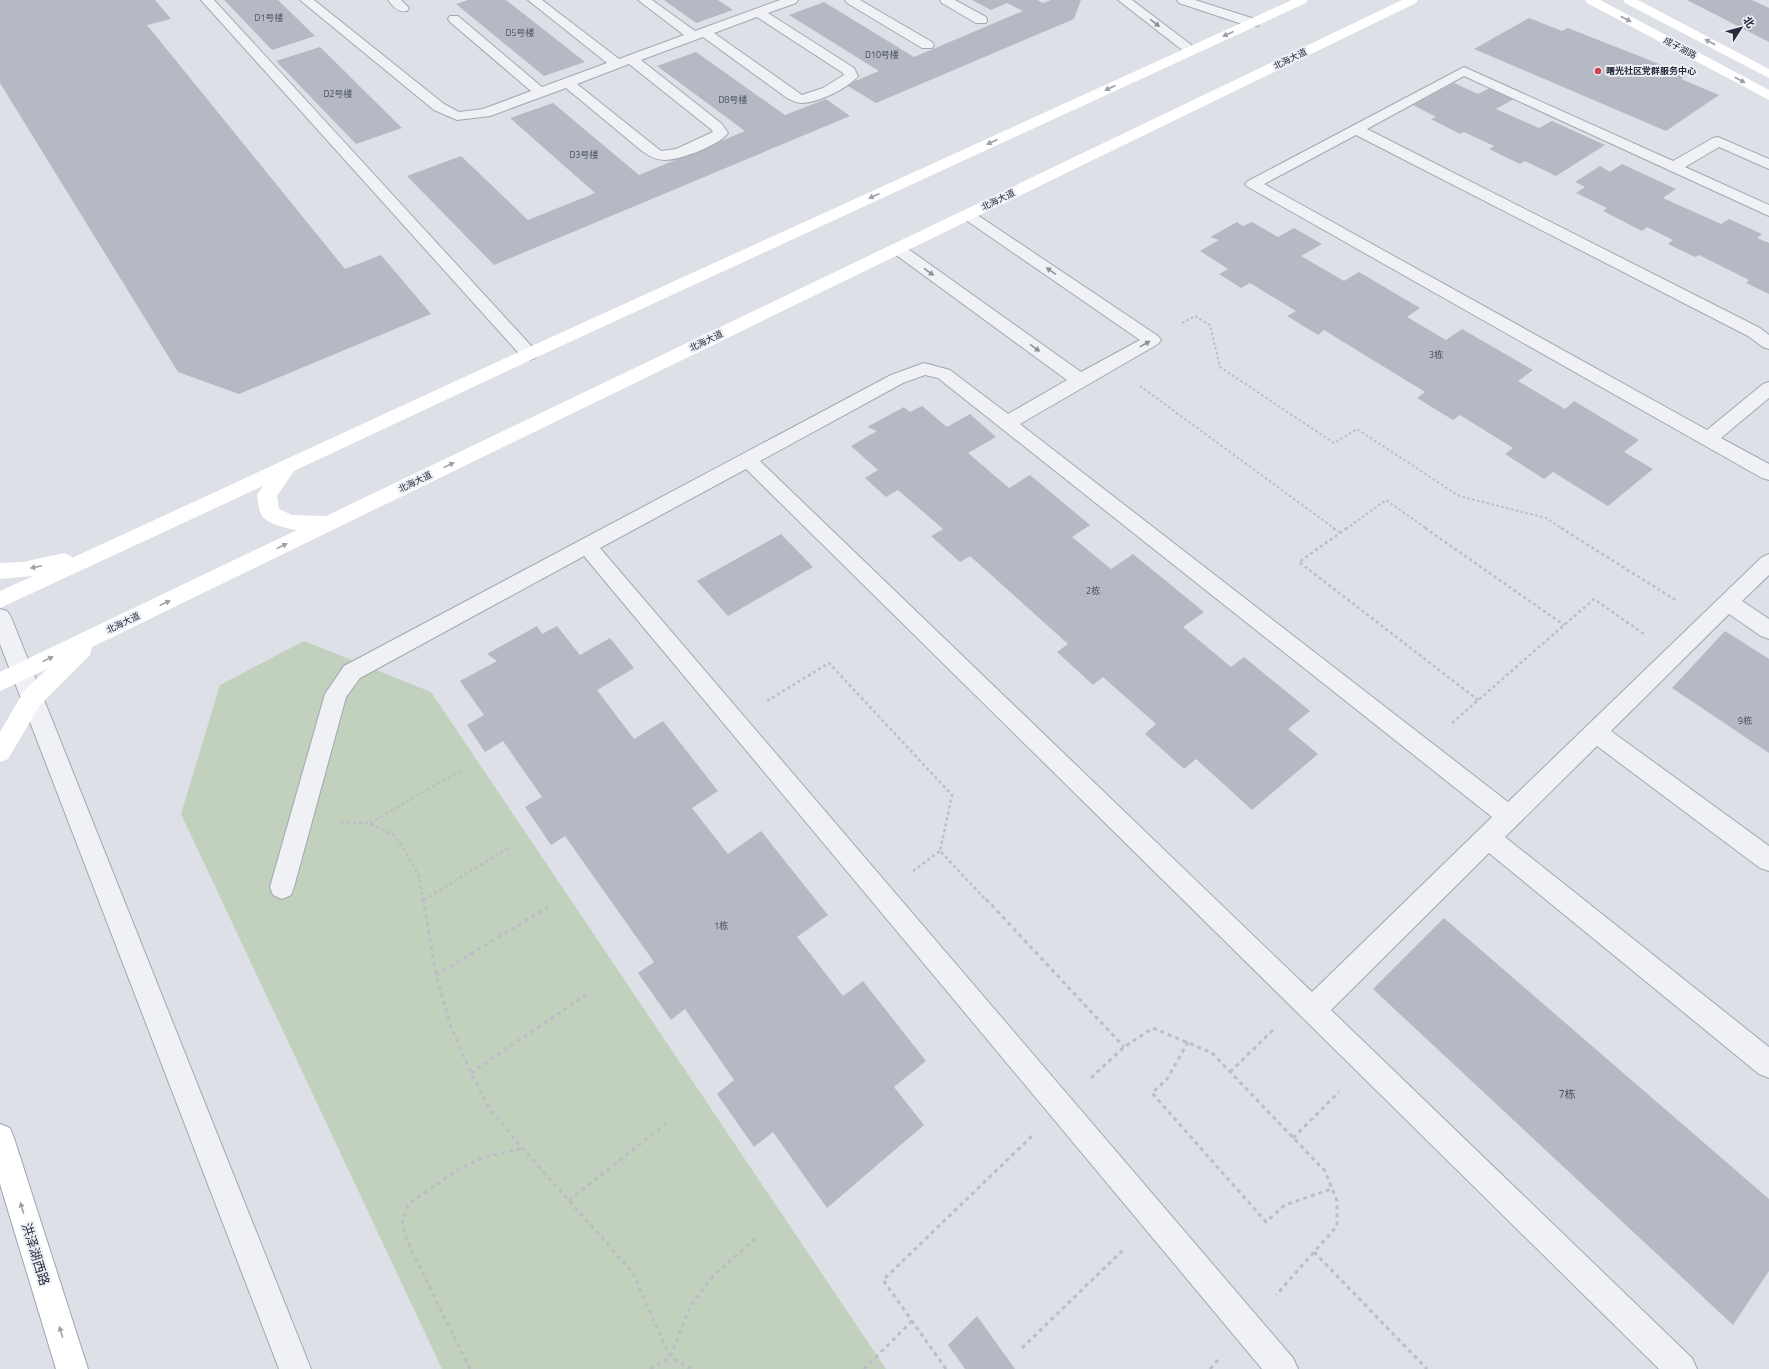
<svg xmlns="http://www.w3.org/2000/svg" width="1769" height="1369" font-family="'Titillium Web','Noto Sans SC',sans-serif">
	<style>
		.green { fill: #c1d1be }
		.building { fill: #b4b9c3 }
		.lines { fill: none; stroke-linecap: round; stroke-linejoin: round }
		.lane-casing { stroke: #a2a7b1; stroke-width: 2 }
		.primary-casing { stroke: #9ca4b2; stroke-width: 2 }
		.path-far2 { stroke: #bbbec5; stroke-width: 2; stroke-dasharray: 2.5 2.5; stroke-linecap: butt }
		.path-far1 { stroke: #bbbec5; stroke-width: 2.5; stroke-dasharray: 3 3; stroke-linecap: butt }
		.path { stroke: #bbbec5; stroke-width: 3; stroke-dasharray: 4 4; stroke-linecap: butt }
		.lane { fill: #eff1f5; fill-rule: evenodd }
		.secondary { fill: #fff; fill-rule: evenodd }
		.primary { fill: #fff; fill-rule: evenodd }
		.oneway { fill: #9da0a8 }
		.oneway2 { fill: #8a8f99 }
		.poi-dot { fill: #cd414d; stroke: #eceff4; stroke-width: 1.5 }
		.labels { text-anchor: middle; stroke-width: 4; stroke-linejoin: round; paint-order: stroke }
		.number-label { font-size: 9px; fill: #4a505e }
		.far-street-label { font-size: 9px; fill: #262d3d; stroke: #eceff4 }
		.far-poi-label { font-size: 9px; font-weight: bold; fill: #262d3d; stroke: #eceff4; text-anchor: start }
		.near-number-label { font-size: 11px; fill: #4a505e }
		.near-street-label { font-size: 13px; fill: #262d3d; stroke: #eceff4 }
	</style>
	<rect width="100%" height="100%" fill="#dde0e7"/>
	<polygon class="green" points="304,641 431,692 886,1369 442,1369 181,814 220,685"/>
	<g class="building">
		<polygon points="0,0 155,0 171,19 147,25 345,269 381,255 431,314 239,394 178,372 0,83"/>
		<polygon points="224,0 278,0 315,36 272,50"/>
		<polygon points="468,0 506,0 585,62 544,76 456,4"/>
		<polygon points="664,0 718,0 733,10 696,23"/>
		<polygon points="972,0 1037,0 1043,3 1051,0 1081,0 1074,19 876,103 846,85 879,71 789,15 824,2 914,57 1023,11 1007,3 991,10"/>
		<polygon points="1687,0 1752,0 1769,8 1769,42"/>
		<polygon points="1529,18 1562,31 1568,28 1687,75 1681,79 1719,95 1666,131 1474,49"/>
		<polygon points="320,47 402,128 356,144 276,61"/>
		<polygon points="696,52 785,115 826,99 850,116 494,265 407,176 461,156 528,220 595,193 510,118 553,103 639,175 745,131 657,66"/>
		<polygon points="1454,83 1478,94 1490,88 1514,99 1496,109 1539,128 1552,121 1605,145 1556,176 1525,161 1520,164 1489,149 1494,146 1464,132 1460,134 1431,119 1436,117 1413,105"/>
		<polygon points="1622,164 1676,189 1663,198 1721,224 1729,219 1762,234 1757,238 1769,243 1769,294 1746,283 1749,280 1699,255 1695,257 1668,244 1673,240 1647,227 1642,231 1603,211 1607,208 1576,193 1585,187 1575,182 1600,166 1610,172"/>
		<polygon points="1237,222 1243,226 1252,222 1278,237 1294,228 1322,244 1301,256 1344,281 1359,272 1420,308 1407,317 1446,340 1462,329 1533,370 1518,381 1565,409 1574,401 1639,440 1624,452 1653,469 1608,506 1553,472 1544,479 1505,454 1513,448 1460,415 1453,420 1417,398 1425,392 1324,330 1318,335 1287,316 1296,311 1250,283 1241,288 1219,274 1228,269 1200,251 1219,240 1210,237"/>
		<polygon points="922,406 947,427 970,414 996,437 968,453 1009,488 1030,475 1090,525 1072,537 1111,569 1133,554 1204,612 1183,627 1231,667 1244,657 1310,711 1288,729 1318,754 1252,810 1196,759 1184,769 1145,734 1156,724 1103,677 1093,685 1057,652 1068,644 970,556 960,562 931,536 943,529 898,490 886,497 865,478 878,470 851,446 877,431 867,427 904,407 910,412"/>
		<polygon points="781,534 813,567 728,616 697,581"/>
		<polygon points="537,626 542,634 557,626 580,655 610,638 634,668 597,690 634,739 663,721 718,791 692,808 728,854 761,831 828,915 797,937 843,996 863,981 926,1061 894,1087 924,1125 827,1208 773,1132 754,1147 717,1094 734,1080 685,1009 671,1020 638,973 654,962 565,836 551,845 525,807 542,797 503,741 485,752 467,725 484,715 460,681 497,661 487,654"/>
		<polygon points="1725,631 1769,659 1769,753 1672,688"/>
		<polygon points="1444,918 1769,1199 1769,1271 1733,1325 1373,989"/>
		<polygon points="977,1316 1015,1369 965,1369 948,1345"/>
	</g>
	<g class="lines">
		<defs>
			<g id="lane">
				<polygon points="201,0 214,0 535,350 538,354 535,358 529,360 523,358"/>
				<path d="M 300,0 L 314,0 L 444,104 L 459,112 L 483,109 L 531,91 L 450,22 L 448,19 L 450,16 L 458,16 L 542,87 L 607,63 L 528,0 L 542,0 L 619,59 L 684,35 L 638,0 L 652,0 L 695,31 L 780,0 L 798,0 L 796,3 L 768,13 L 854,68 L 858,76 C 849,88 817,103 802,103 C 796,103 792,100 787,98 L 703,37 L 641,60 L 722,124 L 728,133 C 720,145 680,160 665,160 C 656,160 649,156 642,151 L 566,88 L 490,116 L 457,120 L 434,110 ZM 757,17 L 843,73 L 844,75 L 823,88 L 802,95 L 714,33 ZM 629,64 L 712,130 L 713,132 L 676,149 L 661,151 L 577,84 Z"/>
				<path d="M 388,0 L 401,0 L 409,8 L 407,11 C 399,13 393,7 388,0 Z"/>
				<polygon points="845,0 860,0 932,42 934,45 932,48 922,48 847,3"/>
				<polygon points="940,0 955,0 986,17 987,20 986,23 976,23 942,3"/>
				<polygon points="1118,0 1132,0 1198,50 1196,53 1186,53"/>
				<polygon points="1177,0 1195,0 1258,20 1259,23 1258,26 1248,26 1179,3"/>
				<polygon points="1464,67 1673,161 1713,138 1718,137 1769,159 1769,169 1719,147 1685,167 1769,205 1769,216 1464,76 1367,129 1760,328 1769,335 1769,349 1763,347 1748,336 1356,135 1264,184 1707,430 1763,384 1769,382 1769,398 1721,438 1769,464 1769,480 1762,478 1248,187 1245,184 1248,181"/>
				<path d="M 968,210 L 973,212 L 1158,336 L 1161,340 L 1158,344 L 1020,424 L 1508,802 L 1762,557 L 1769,554 L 1769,575 L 1742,601 L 1769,619 L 1769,639 L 1761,636 L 1729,614 L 1611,731 L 1769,846 L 1769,871 L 1760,868 L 1597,746 L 1505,837 L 1769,1047 L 1769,1078 L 1759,1074 L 1489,853 L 1331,1010 L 1692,1358 L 1697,1369 L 1659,1369 L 746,469 L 600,548 L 1293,1358 L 1298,1369 L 1262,1369 L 584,556 L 360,678 L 346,697 L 294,887 L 291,895 L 282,899 L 273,895 L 270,887 L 325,694 L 344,666 L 891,375 L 924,363 L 950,370 L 1008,414 L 1067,380 L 892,252 L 890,249 L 892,246 L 898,244 L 904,246 L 1081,372 L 1140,340 L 963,218 L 960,215 L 963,212 ZM 925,375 L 938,378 L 1492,817 L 1312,992 L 760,461 L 903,383 Z"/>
				<polygon points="0,609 7,611 11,617 311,1369 279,1369 0,644"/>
			</g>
			<polygon id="primary" points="0,1124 10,1128 14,1138 88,1369 56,1369 0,1184"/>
		</defs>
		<use href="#lane" class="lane-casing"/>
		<use href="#primary" class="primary-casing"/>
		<g class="path-far2">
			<polyline points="1182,323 1195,316 1210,325 1220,367 1334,443 1357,429 1459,496 1546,518 1563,529"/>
			<polyline points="1140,386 1335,529"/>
			<polyline points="1346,529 1386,500 1427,529"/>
		</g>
		<g class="path-far1">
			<polyline points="1333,528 1339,532"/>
			<polyline points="1347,528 1299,562 1478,700"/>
			<polyline points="1425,528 1564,625"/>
			<polyline points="1561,528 1677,601"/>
			<polyline points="767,701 829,663 952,795 940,851 986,900"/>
			<polyline points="1452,723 1594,599 1644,634"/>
			<polyline points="341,822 369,823 394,835 406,852 419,876 423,900"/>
			<polyline points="370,823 460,771"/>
			<polyline points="913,871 940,851"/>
			<polyline points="424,900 508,848"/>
		</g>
		<g class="path">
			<polyline points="423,899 436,975 451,1027 471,1073 490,1109 517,1142 633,1273 670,1357 691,1369"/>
			<polyline points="986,899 1124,1047"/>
			<polyline points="436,975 548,907"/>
			<polyline points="1188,1042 1167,1079 1152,1093 1266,1222 1285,1205 1331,1189"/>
			<polyline points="1230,1072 1274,1029"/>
			<polyline points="471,1073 587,994"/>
			<polyline points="1091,1078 1124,1047 1153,1028 1212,1053 1325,1171 1337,1201 1337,1226 1276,1295"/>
			<polyline points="1293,1138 1339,1092"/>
			<polyline points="569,1200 667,1123"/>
			<polyline points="1314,1252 1427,1369"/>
			<polyline points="1022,1348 1125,1248"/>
			<polyline points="470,1369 407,1241 402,1220 410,1203 459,1169 484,1157 523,1148"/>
			<polyline points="650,1369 670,1357 690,1307 713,1276 756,1238"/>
			<polyline points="864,1369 912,1321"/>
			<polyline points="946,1369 883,1280 1032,1136"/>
			<polyline points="1210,1369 1218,1360"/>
		</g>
		<use href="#lane" class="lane"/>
		<g class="secondary">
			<path d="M 1292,0 L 1308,0 L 1306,3 L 535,358 L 294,471 L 277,496 L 279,509 L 292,515 L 326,516 L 1402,0 L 1418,0 L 1416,3 L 92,647 L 90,655 L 40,705 L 8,759 L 0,762 L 0,732 L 24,691 L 47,669 L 0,691 L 0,672 L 297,530 C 288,529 264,523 261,514 C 258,508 258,501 257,495 L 263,486 L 0,608 L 0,591 L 33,576 L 0,579 L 0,563 L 23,562 L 64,553 L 71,556 L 72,558 L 523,350 Z"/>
			<polygon points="1585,0 1600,0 1769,90 1769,100 1587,3"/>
			<polygon points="1623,0 1638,0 1769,69 1769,78 1625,3"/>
		</g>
		<use href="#primary" class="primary"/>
	</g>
	<defs><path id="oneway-solid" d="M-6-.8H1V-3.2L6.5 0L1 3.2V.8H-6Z"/></defs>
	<g class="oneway">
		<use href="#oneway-solid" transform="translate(1626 19) rotate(28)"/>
		<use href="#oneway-solid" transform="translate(1228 34) rotate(156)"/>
		<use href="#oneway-solid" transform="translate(1710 42) rotate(-152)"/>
		<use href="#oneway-solid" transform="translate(1740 80) rotate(28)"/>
		<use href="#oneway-solid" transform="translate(1110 88) rotate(155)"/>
		<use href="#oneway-solid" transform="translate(992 142) rotate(155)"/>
		<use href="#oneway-solid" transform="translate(874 196) rotate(155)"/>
		<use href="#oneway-solid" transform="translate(449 465) rotate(-26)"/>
		<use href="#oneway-solid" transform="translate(282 546) rotate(-26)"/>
		<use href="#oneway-solid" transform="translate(36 567) rotate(168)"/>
		<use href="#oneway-solid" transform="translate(165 603) rotate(-26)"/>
		<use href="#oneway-solid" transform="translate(48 659) rotate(-26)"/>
		<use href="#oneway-solid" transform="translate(22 1208) rotate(-107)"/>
		<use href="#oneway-solid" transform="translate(61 1332) rotate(-107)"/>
	</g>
	<g class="oneway2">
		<use href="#oneway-solid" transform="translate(1155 23) rotate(38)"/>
		<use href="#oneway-solid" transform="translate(1051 271) rotate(-146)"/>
		<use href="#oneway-solid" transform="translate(929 272) rotate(36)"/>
		<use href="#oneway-solid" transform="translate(1145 344) rotate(-29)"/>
		<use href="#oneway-solid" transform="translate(1035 348) rotate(36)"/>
	</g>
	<circle class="poi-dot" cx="1598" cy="71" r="4"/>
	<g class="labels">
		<g class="number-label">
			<text x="269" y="21">D1号楼</text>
			<text x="520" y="36">D5号楼</text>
			<text x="882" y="58">D10号楼</text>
			<text x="338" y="97">D2号楼</text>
			<text x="733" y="103">D8号楼</text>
			<text x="584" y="158">D3号楼</text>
			<text x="1436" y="358">3栋</text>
			<text x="1093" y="594">2栋</text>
			<text x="1745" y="724">9栋</text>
			<text x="721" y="929">1栋</text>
		</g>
		<g class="far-street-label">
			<text transform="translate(1680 48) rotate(28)" y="3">成子湖路</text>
			<text transform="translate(1290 59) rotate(-26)" y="3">北海大道</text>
			<text transform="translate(998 200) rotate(-26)" y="3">北海大道</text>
			<text transform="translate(706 341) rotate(-26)" y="3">北海大道</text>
			<text transform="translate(415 482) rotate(-26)" y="3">北海大道</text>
			<text transform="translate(123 623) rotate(-26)" y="3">北海大道</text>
		</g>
		<g class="far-poi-label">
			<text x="1606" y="74">曙光社区党群服务中心</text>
		</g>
		<g class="near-number-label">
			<text x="1567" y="1098">7栋</text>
		</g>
		<g class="near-street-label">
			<text transform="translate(36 1254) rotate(73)" y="5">洪泽湖西路</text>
		</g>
	</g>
	<g transform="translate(1741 28) rotate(54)" stroke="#eceff4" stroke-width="3" paint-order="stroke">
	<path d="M0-3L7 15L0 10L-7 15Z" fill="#262d3d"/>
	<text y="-6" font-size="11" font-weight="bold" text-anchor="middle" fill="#262d3d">北</text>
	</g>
</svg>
